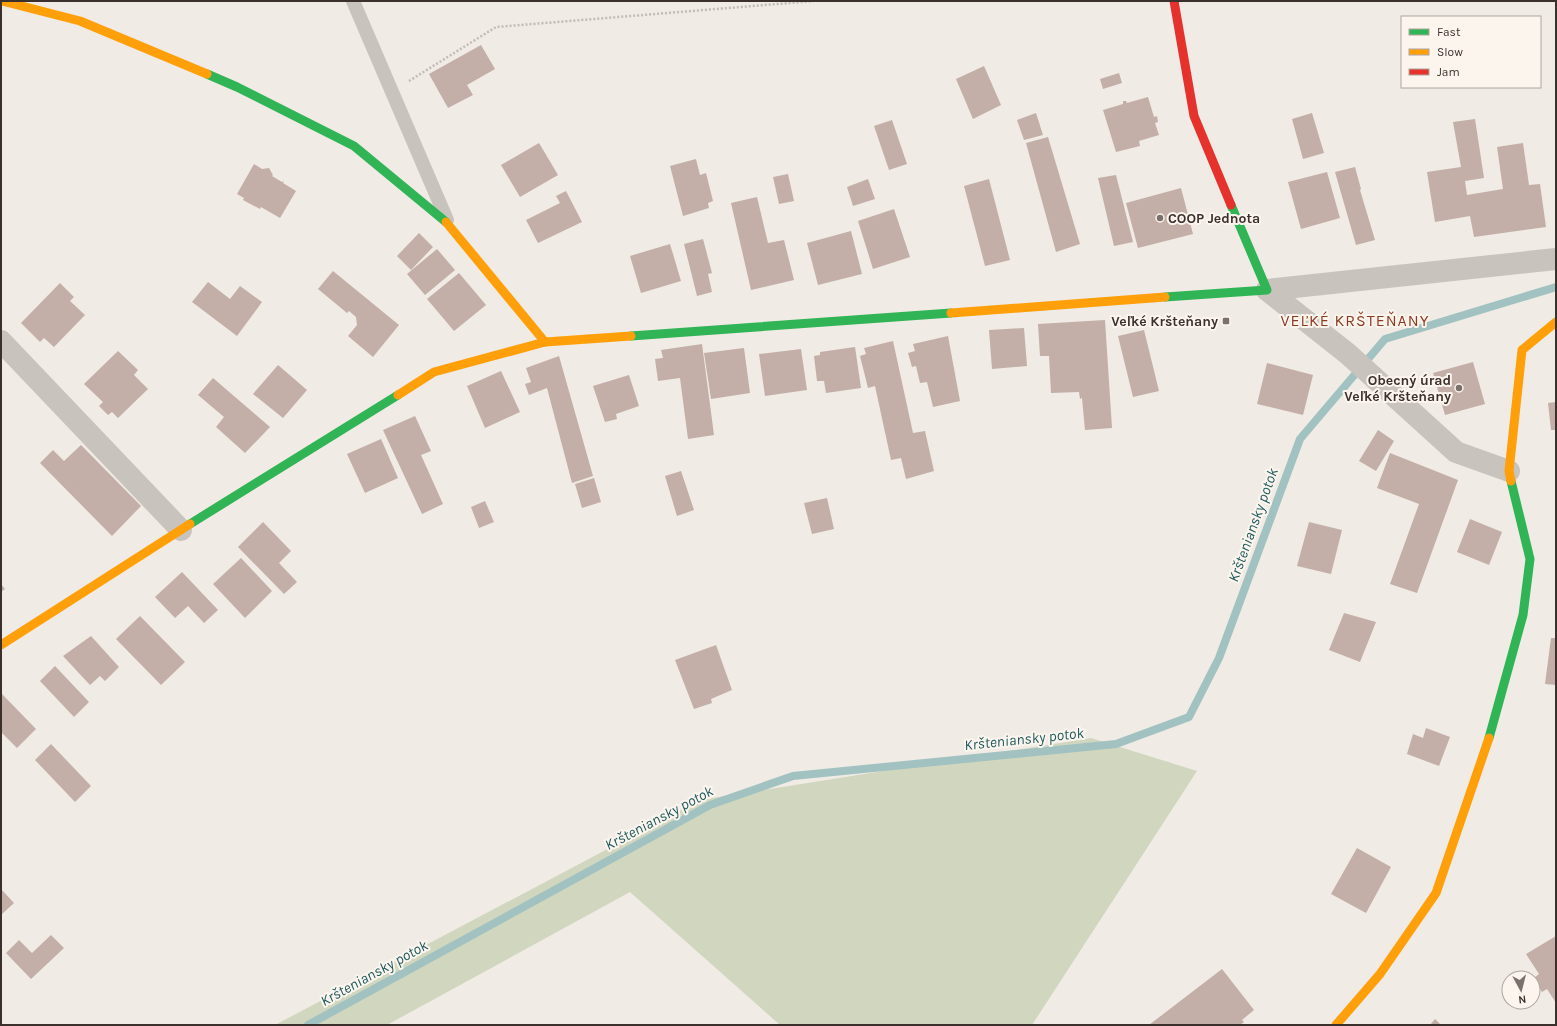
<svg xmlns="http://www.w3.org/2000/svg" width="1557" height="1026" font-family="Karla,sans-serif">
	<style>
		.green { fill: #d1d6bf }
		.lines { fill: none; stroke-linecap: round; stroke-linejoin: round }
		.stream { stroke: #a1c2c1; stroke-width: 8 }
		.building { fill: #c3afa7 }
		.path { stroke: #c2bbb6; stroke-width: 2.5; stroke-dasharray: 2 2; stroke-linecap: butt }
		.lane { stroke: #c9c3be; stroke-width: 14 }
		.street { stroke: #c9c3be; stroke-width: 22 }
		.fast { stroke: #30b455; stroke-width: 9 }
		.slow { stroke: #ff9f0a; stroke-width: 9 }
		.jam { stroke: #e5322d; stroke-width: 9 }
		.poi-dot { fill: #7a716c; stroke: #fbf5ee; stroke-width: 1.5 }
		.labels { text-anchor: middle; stroke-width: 4; stroke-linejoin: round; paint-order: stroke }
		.poi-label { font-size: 14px; font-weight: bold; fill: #3b302b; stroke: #fbf5ee; text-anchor: end }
		.water-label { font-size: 15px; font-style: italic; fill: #1f5a5e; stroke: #fbf5ee }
		.quarter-label { font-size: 16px; letter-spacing: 1px; fill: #8c3b22; stroke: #fbf5ee }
	</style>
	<rect width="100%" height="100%" fill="#f0ebe5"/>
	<polygon class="green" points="1091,738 1197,771 1032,1025 780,1025 630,892 387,1025 275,1025 700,800"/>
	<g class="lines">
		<polyline class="stream" points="308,1025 710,805 793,776 1116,744 1189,717 1219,658 1300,439 1385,339 1556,287"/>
	</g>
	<g class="building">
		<polygon points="481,45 495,69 467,85 473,95 448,108 429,74"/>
		<polygon points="984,66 1001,105 973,119 956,79"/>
		<polygon points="1119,73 1122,83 1103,89 1100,79"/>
		<polygon points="1148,97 1154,117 1157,116 1158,122 1155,123 1159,135 1139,141 1140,146 1116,152 1103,110 1123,104 1123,101 1126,101 1127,103"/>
		<polygon points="1036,113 1043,135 1024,140 1017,120"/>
		<polygon points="1312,113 1324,153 1303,159 1292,119"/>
		<polygon points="1475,119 1484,178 1465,181 1467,195 1503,189 1497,147 1523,143 1529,185 1540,184 1546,227 1474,237 1470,216 1435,222 1427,172 1461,167 1453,122"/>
		<polygon points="892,120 907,164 889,170 874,126"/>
		<polygon points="1048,137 1080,244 1056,252 1026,143"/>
		<polygon points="539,143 558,175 520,197 501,165"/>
		<polygon points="696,159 700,175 706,173 713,201 708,203 709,208 683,216 670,166"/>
		<polygon points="254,164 262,169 269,168 273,175 272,176 282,182 284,181 283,183 296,191 280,218 261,207 260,209 243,200 244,198 237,194"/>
		<polygon points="1355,167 1361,189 1360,190 1375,240 1356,245 1335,172"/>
		<polygon points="1327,172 1340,218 1301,229 1288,182"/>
		<polygon points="788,174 794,201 779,204 773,177"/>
		<polygon points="1116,175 1133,242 1114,246 1098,178"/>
		<polygon points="868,179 875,199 853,206 847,187"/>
		<polygon points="989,179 1010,260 985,266 964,186"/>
		<polygon points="1181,188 1193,234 1138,248 1126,203"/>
		<polygon points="566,191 582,222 538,243 526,220 560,203 556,196"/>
		<polygon points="757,197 768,243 784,240 794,280 751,290 731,203"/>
		<polygon points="894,209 910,257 873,269 858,221"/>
		<polygon points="851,231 862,274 818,285 807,243"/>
		<polygon points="419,233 433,247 411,270 397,256"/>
		<polygon points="703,239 712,273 708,274 712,292 697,296 684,244"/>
		<polygon points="670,244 681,281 641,293 630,256"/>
		<polygon points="437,249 455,270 425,295 407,274"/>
		<polygon points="333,271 399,325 373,357 348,336 357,325 356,317 349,311 347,313 318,289"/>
		<polygon points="459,273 486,305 454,331 427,299"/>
		<polygon points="208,282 230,299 240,286 262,302 237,336 192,302"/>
		<polygon points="60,283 74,297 70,301 85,315 54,347 44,338 40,342 21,323"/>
		<polygon points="1105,320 1112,428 1085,430 1082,398 1080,399 1079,392 1051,393 1049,356 1040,356 1038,324"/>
		<polygon points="1024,328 1027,366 992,369 989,330"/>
		<polygon points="1144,330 1159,391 1133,397 1118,336"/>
		<polygon points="948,336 960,401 933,407 927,382 920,383 916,366 912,367 908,353 915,351 913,344"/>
		<polygon points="893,341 913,433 925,431 934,471 906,479 901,458 891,460 875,386 868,388 860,356 866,354 864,348"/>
		<polygon points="702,344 714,435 688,439 680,378 658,381 655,359 663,358 661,350"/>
		<polygon points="855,347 861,388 826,393 824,381 817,381 814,356 820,355 820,352"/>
		<polygon points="744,348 750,393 711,399 704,353"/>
		<polygon points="801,349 807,390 765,396 759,354"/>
		<polygon points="118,351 138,370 134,375 148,389 118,418 112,412 108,415 99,406 103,402 84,384"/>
		<polygon points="559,356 593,476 572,483 547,388 529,395 525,384 531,382 526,368"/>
		<polygon points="1473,362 1485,404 1445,415 1433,373"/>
		<polygon points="1267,363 1313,375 1303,415 1257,404"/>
		<polygon points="278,365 307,390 283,418 253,394"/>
		<polygon points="501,371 520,412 485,428 467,386"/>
		<polygon points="629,375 639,406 616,414 617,419 605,422 593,386"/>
		<polygon points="213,378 270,427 245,453 216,427 224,417 198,395"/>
		<polygon points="1556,402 1556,430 1551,430 1548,403"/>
		<polygon points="415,416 431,451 421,455 443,504 422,514 383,430"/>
		<polygon points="1378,430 1394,441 1376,471 1359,461"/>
		<polygon points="381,439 398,478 365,493 347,454"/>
		<polygon points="81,445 141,506 112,536 40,463 53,450 64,461"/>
		<polygon points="1390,453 1458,480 1417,593 1390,584 1419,504 1377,488"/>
		<polygon points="681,471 694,510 677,516 665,476"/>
		<polygon points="594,478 601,502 582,508 575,484"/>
		<polygon points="827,498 834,529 812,534 804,503"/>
		<polygon points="485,501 494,522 479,528 471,507"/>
		<polygon points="1470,519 1502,532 1489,565 1457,552"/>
		<polygon points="263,522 291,551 279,563 297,582 284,594 238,547"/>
		<polygon points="1309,522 1342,530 1331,574 1297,566"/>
		<polygon points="241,558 272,591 245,618 213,584"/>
		<polygon points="182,572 218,610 204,623 188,606 175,618 155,597"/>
		<polygon points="1,584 5,589 1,592"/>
		<polygon points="1344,613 1376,622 1360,662 1329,650"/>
		<polygon points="140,616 185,662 161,685 116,639"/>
		<polygon points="91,636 119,667 105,681 100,676 90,685 63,656"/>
		<polygon points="1551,638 1556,638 1556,685 1545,684"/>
		<polygon points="716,645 732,690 711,699 712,703 694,709 675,660"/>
		<polygon points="55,666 89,702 74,717 40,681"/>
		<polygon points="1,693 36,729 17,748 1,732"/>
		<polygon points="1426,728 1450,737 1439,766 1407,754 1413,734 1423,738"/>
		<polygon points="51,744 91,786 75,802 35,760"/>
		<polygon points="1357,848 1391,867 1366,913 1331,894"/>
		<polygon points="1,889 14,903 1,915"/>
		<polygon points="51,935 64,948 31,979 6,953 19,940 32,953"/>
		<polygon points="1556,936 1556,1003 1547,989 1542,992 1534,978 1539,974 1526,954"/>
		<polygon points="1222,969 1254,1010 1242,1020 1244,1022 1240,1025 1149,1025"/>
		<polygon points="1435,1019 1441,1025 1430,1025"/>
	</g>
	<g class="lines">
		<polyline class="path" points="409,81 496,27 814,1"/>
		<polyline class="lane" points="353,1 447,220"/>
		<g class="street">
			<polyline points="1267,290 1348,354 1456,452 1509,471"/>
			<polyline points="1267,290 1556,259"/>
			<polyline points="1,341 181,530"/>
		</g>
		<g class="fast">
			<polyline points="207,74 237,87 354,146 446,222"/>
			<polyline points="1165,297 1267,290 1231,205"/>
			<polyline points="631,336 951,313"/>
			<polyline points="190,524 398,395"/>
			<polyline points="1489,738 1523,615 1530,559 1511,481"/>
		</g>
		<g class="slow">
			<polyline points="2,1 80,21 207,74"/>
			<polyline points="446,222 545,342 631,336"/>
			<polyline points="951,313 1165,297"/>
			<polyline points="398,395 434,372 545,342"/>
			<polyline points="1511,481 1509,471 1522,350 1556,322"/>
			<polyline points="1,645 190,524"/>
			<polyline points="1336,1025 1380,974 1436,893 1489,738"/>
		</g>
		<polyline class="jam" points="1174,1 1194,116 1231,205"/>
	</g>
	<g class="poi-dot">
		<circle cx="1160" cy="218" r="4"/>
		<rect x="1222" y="317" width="8" height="8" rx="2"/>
		<circle cx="1459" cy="388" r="4"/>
	</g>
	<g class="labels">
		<g class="poi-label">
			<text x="1168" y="223" text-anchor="start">COOP Jednota</text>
			<text x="1218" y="326">Veľké Kršteňany</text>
			<text x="1451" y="385">Obecný úrad<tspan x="1451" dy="16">Veľké Kršteňany</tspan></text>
		</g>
		<g class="water-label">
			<text transform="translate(1253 525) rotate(-70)" y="5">Kršteniansky potok</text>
			<text transform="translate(1024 739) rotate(-6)" y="5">Kršteniansky potok</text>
			<text transform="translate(659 818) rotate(-28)" y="5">Kršteniansky potok</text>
			<text transform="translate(374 973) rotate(-29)" y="5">Kršteniansky potok</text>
		</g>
		<g class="quarter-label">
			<text x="1355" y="326">VEĽKÉ KRŠTEŇANY</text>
		</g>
	</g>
	<rect width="1557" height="1026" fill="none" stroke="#3b302b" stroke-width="4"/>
	<rect x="1401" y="16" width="140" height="72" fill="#fbf5ee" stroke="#aea6a0"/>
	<rect x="1409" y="29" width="20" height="6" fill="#30b455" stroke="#aea6a0"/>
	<text x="1437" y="36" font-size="12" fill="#3b302b">Fast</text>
	<rect x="1409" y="49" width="20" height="6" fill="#ff9f0a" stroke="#aea6a0"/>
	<text x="1437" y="56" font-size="12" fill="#3b302b">Slow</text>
	<rect x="1409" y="69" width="20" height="6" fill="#e5322d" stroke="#aea6a0"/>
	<text x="1437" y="76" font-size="12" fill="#3b302b">Jam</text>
	<g transform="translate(1521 990) rotate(173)"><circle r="19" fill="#fbf5ee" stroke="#aea6a0"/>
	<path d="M0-3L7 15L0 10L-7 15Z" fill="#7a716c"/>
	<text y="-6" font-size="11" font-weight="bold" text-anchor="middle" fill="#3b302b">N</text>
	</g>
</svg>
